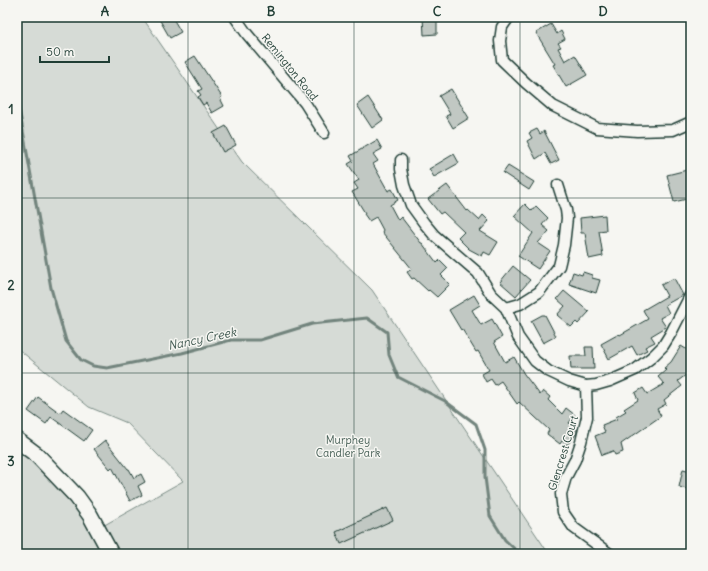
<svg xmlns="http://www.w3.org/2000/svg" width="708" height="571" font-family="Delius,sans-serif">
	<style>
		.green { fill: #d6dbd6; stroke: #7a8c85 }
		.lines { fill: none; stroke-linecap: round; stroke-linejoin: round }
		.stream { stroke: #72847d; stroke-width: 3 }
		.building { fill: #c1c8c3; stroke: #1f3d34 }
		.street-casing { stroke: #1f3d34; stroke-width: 13 }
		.secondary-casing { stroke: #1f3d34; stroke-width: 18 }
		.street { stroke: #f6f6f2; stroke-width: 10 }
		.secondary { stroke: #f6f6f2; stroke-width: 15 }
		.grid { fill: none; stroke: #1f3d34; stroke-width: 1; stroke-opacity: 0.55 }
		.labels { text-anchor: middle; stroke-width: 3; stroke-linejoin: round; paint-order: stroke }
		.street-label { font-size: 11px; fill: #1f3d34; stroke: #f6f6f2 }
		.park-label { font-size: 11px; fill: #445d54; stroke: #f6f6f2 }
		.water-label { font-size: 12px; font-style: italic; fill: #425a52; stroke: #f6f6f2 }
		.neatline { fill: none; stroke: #1f3d34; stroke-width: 1.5 }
		.grid-label { font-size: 13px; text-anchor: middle; font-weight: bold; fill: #1f3d34 }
	</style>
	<rect width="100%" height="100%" fill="#f6f6f2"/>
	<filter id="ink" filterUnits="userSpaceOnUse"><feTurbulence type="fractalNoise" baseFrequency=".025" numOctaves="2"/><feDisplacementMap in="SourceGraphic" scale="8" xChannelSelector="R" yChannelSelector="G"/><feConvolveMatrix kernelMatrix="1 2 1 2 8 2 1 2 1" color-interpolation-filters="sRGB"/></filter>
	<g filter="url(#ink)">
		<polygon class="green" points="17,17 142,17 242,162 372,290 549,554 17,554 17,448 33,461 76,507 92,532 183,481 127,423 89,407 17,348"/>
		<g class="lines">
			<polyline class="stream" points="17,97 51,288 66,341 81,360 93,366 107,368 182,353 231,340 260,340 312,324 367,318 387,332 389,355 398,377 445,401 476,424 485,450 485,477 490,516 505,540 520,554"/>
		</g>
		<g class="building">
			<polygon points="158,17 172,17 181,32 170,38"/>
			<polygon points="423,17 437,17 437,34 424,35"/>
			<polygon points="551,24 557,34 561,31 565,39 558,43 561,47 558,48 565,61 575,55 587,75 566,87 553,65 555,64 536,33"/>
			<polygon points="195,56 222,97 220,98 224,106 212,113 206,103 203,105 198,97 201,95 198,91 202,89 185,62"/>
			<polygon points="451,89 469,118 453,128 446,116 450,114 439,96"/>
			<polygon points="368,97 383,120 372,128 357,105"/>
			<polygon points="226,126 236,145 223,152 213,133"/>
			<polygon points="537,129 540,134 544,131 559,160 551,164 545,153 536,159 527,141 532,138 529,133"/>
			<polygon points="377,140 382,149 373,154 378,161 373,164 388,191 392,189 398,200 390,205 398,220 401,217 421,243 422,243 437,263 440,260 448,268 441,275 450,284 437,297 429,290 428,291 414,278 412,279 407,272 412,269 382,232 383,230 376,217 369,221 364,214 365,213 352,192 358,189 354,183 359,180 348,164 353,161 350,156"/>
			<polygon points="454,154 459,163 434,177 429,169"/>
			<polygon points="508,166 534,182 529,190 503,173"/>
			<polygon points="691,169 691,198 674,202 667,175"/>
			<polygon points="447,185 467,211 468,210 479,220 483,215 489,221 480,231 498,242 490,255 484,252 482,256 469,249 458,238 464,232 443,212 440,214 428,199"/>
			<polygon points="525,204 532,211 536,206 548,218 542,225 549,231 538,243 550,251 538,269 518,256 533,233 514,216"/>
			<polygon points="605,215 606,230 599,231 603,256 589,259 585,233 581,233 580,218"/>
			<polygon points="513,266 530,280 516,296 500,282"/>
			<polygon points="573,272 582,275 583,272 592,275 592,278 600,280 596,293 569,284"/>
			<polygon points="674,278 683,295 665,305 669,313 660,318 666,327 651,336 655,342 645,347 647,350 637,355 632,346 609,359 601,344 619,334 620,335 648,319 643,310 667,296 661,285"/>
			<polygon points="564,291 589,312 578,324 576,322 571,327 557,315 565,306 557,299"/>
			<polygon points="474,295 480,305 472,310 481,325 492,319 502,337 494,342 505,362 514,357 524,374 540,395 543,391 550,397 548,400 562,414 566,408 575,415 569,423 577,429 577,433 567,445 562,441 560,444 547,434 549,430 519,402 517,404 501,381 495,385 491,379 486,382 482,374 489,370 478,351 476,352 462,329 461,330 449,310"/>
			<polygon points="542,315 545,315 556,336 543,343 531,321"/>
			<polygon points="681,346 691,352 691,371 678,381 682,386 664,400 666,404 657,409 661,416 621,444 623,452 615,455 613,451 602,455 595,436 605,432 602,425 617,419 616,417 626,411 624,409 638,400 635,393 643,388 647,394 664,384 658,377 666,370 664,368 671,362"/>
			<polygon points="585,347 593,347 594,369 571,369 570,356 586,356"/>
			<polygon points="38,397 60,413 63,409 92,430 84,441 51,417 46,424 28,411"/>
			<polygon points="105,440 128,469 129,469 134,478 141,474 145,482 138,486 142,495 130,501 112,467 110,469 94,449"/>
			<polygon points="683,469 691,471 691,490 679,487"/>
			<polygon points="387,508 393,520 341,544 336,532"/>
		</g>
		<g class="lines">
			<defs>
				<g id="street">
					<polyline points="235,17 247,34 305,103 324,133"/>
					<polyline points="509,17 502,27 500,41 502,60 526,83 553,106 597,128 637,131 673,130 691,122"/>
					<polyline points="401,160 401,169 404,185 411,205 424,223 434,235 478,273 491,294 506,308 518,337 535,361 548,371 569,381 586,386 596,385 610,381 635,370 652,357 663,346 671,333 691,294"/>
					<polyline points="506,308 520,304 539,292 559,266 564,245 567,218 566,210 558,185"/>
					<polyline points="586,386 587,417 581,442 575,460 566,477 561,494 563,512 574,528 610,554"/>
				</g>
				<polyline id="secondary" points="17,440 37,455 77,497 90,515 111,554"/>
			</defs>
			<use href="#street" class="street-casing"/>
			<use href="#secondary" class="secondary-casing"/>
			<use href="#street" class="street"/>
			<use href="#secondary" class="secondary"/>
		</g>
	</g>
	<path class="grid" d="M 188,17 L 188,554M 354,17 L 354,554M 520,17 L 520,554M 17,198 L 691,198M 17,373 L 691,373"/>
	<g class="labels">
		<g class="street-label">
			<text transform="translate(290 67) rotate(51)" y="4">Remington Road</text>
			<text transform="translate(563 453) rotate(-73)" y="4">Glencrest Court</text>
		</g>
		<g class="park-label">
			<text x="348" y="444">Murphey<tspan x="348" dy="13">Candler Park</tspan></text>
		</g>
		<g class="water-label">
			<text transform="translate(202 339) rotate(-12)" y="4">Nancy Creek</text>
		</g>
	</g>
	<rect width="708" height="571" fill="none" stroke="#f6f6f2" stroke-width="44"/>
	<path d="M40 56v6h69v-6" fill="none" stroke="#1f3d34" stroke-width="2"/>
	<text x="46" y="56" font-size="12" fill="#1f3d34" stroke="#f6f6f2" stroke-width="3" paint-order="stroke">50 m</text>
	<rect x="22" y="22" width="664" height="527" class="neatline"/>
	<g class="grid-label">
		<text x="105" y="16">A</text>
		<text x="271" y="16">B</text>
		<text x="437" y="16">C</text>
		<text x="603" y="16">D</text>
		<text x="11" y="114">1</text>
		<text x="11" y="290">2</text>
		<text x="11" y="466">3</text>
	</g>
</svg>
